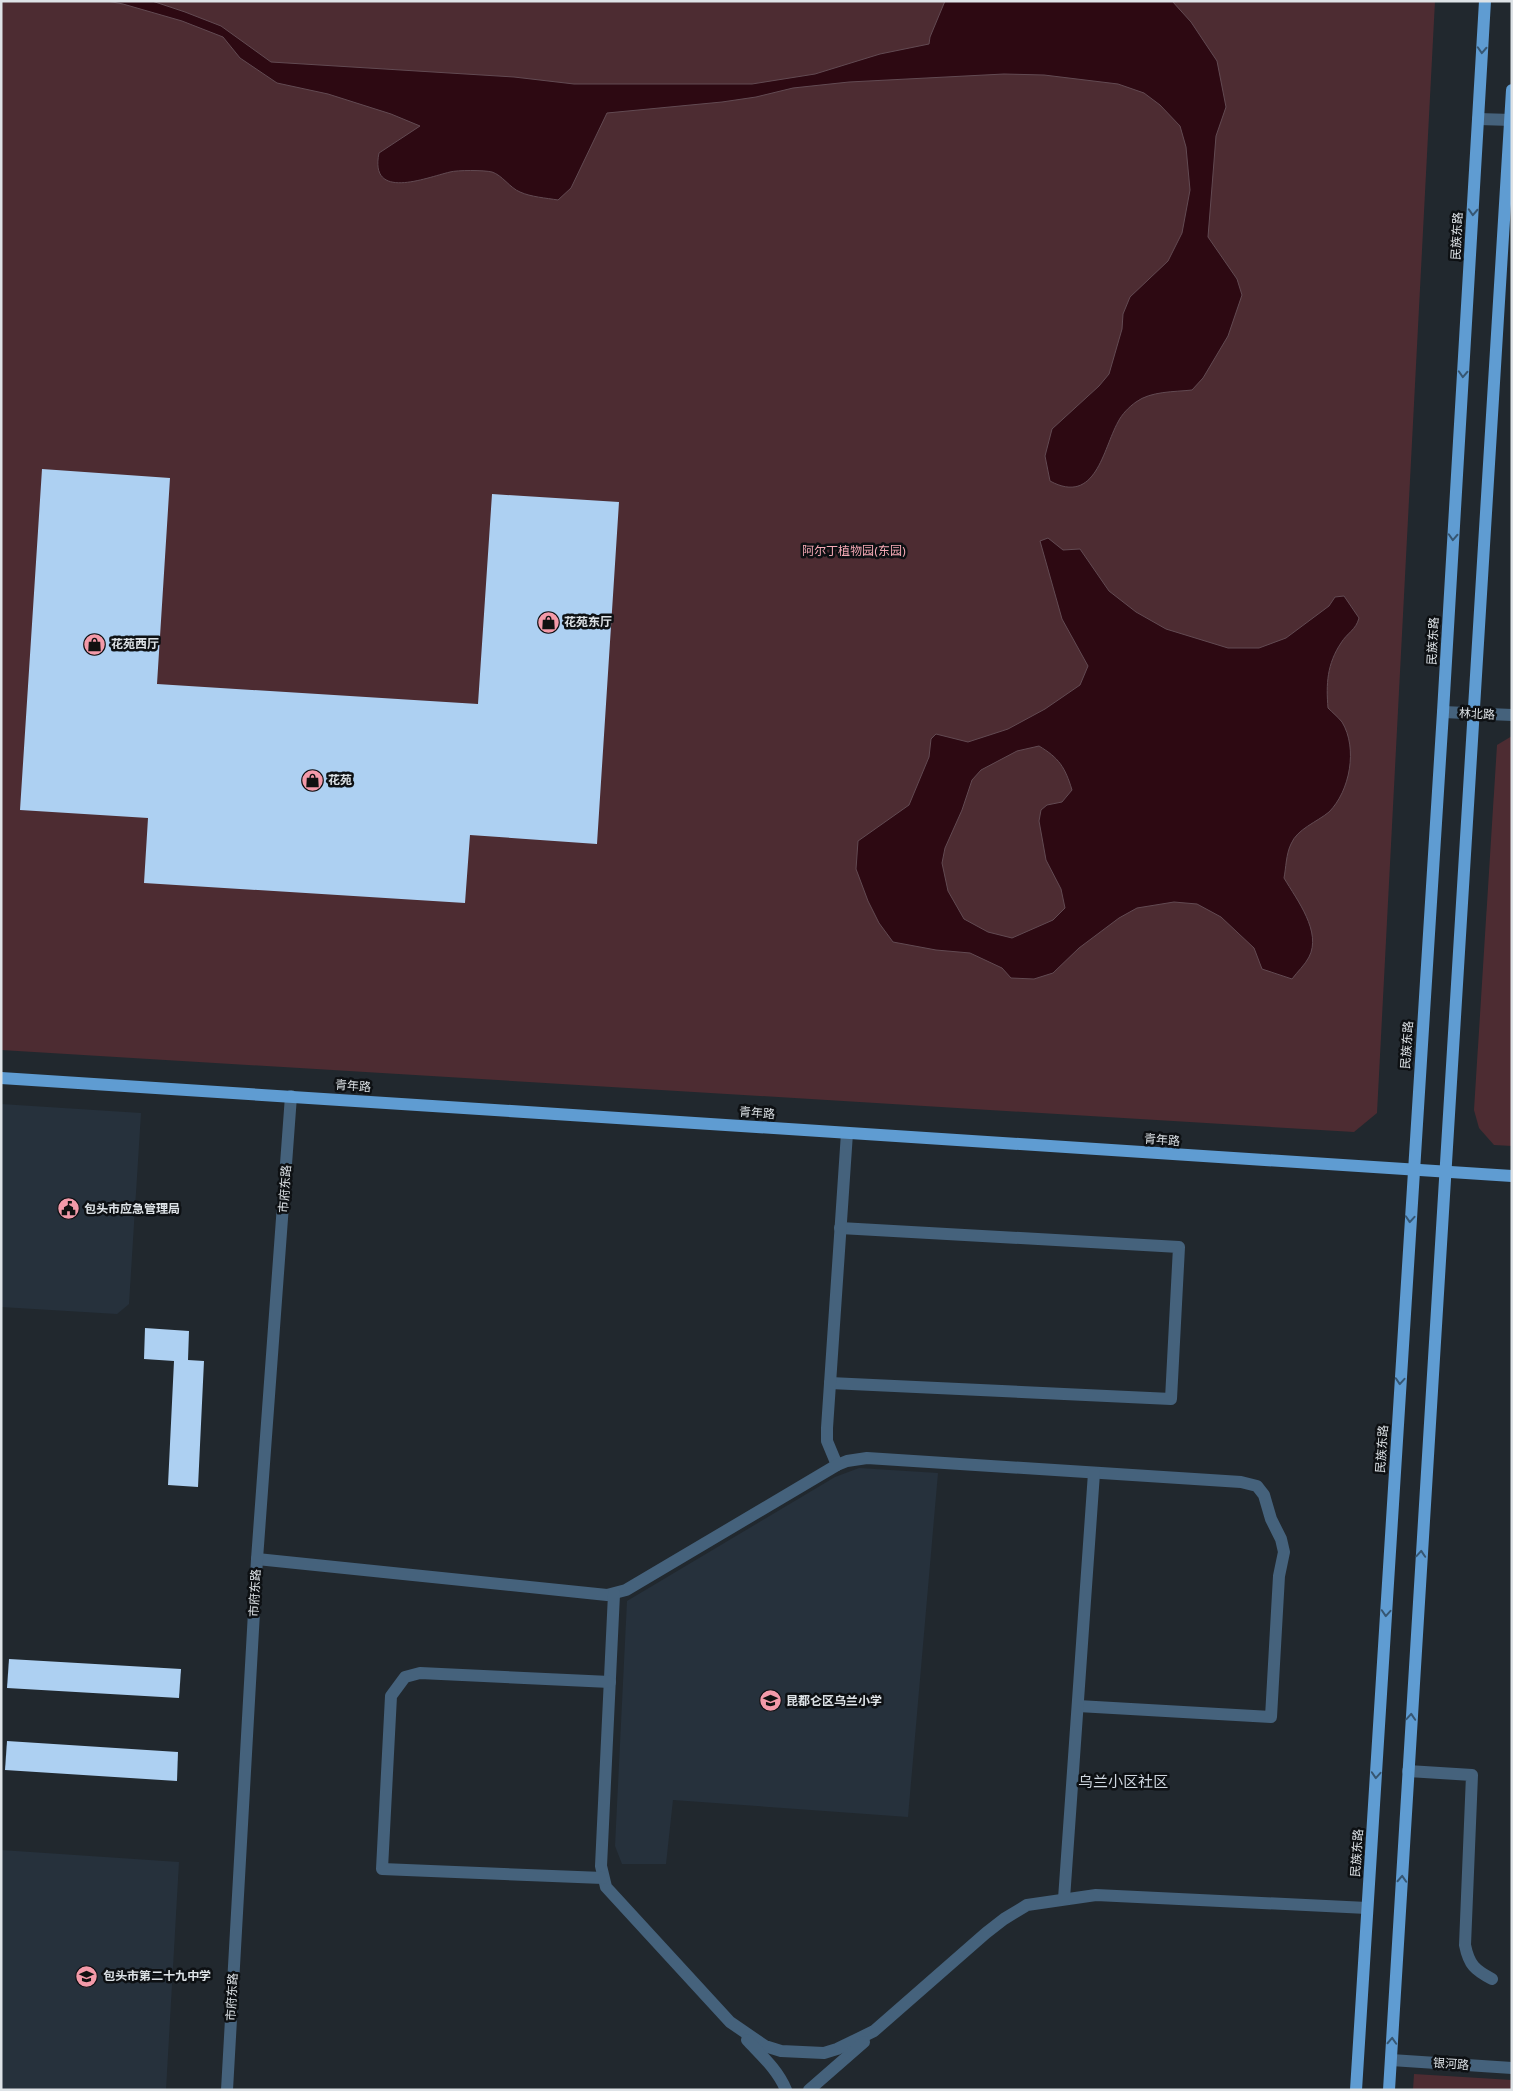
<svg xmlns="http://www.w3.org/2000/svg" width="1513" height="2091" font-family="Overpass,'Noto Sans SC',sans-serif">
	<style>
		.built { fill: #26313c }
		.green { fill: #4d2c32 }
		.water { fill: #2d0912; stroke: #624a52; fill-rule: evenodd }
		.building { fill: #add0f2 }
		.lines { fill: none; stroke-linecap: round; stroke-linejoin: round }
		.minor { stroke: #45627c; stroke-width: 12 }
		.major { stroke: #5f9cd2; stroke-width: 12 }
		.oneway { stroke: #365672 }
		.labels { text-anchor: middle; stroke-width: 5; stroke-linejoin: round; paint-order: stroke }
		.street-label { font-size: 12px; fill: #dee3e7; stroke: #0d1013 }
		.park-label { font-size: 12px; fill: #f5a9b5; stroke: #0d1013 }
		.poi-label { font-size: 12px; font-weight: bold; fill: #dee3e7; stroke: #0d1013; text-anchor: start }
		.quarter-label { font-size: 15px; fill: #d0d8e1; stroke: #0d1013 }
	</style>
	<rect width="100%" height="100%" fill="#21282e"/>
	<g class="built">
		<polygon points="1,1104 141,1113 129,1304 117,1314 1,1307"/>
		<polygon points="859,1468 938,1473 908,1817 673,1800 666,1864 622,1864 615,1846 627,1601 835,1477"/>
		<polygon points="1,1850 179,1862 166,2090 1,2090"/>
	</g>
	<g class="green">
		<polygon points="1,1 1435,1 1377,1113 1354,1132 1,1050"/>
		<polygon points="1512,736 1512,1146 1494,1145 1479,1128 1474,1110 1497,745"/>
		<polygon points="1414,2074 1512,2080 1512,2090 1413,2090"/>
	</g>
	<g class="water">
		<path d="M 107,1 L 152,1 L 185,12 L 221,26 L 271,62 L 514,77 L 574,84 L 752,84 L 815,74 L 880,54 L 929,44 L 930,37 L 945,1 L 1172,1 L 1191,22 L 1217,61 L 1226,107 L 1216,136 L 1208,237 L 1237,279 L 1242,295 L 1228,336 L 1203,378 L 1192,390 C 1174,392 1151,391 1136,402 C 1129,407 1122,414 1118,422 C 1103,449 1096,506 1050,481 L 1045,456 L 1052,429 L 1099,386 L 1109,374 L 1122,329 L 1123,314 L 1130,297 L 1168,261 L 1182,233 L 1190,190 L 1186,147 L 1180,126 L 1160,105 L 1144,93 L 1118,84 L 1044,75 L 1004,74 L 849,82 L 793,88 L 756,97 L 722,102 L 607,113 L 571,188 L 558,200 C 546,198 531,197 520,192 C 510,188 502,175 492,172 C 484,170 457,170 450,172 C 425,178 369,201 379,153 L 420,126 L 391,114 L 328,94 L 277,83 L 240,58 L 223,37 L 182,21 L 123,4 Z"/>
		<path d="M 1048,538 L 1063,550 L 1080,549 L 1109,591 L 1136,612 L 1166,629 L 1228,648 L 1259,648 L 1286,638 L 1329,606 L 1335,597 L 1344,596 L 1359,618 C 1356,630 1347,633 1341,643 C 1327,664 1326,684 1328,708 C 1332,712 1338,717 1342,722 C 1358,748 1350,791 1329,812 C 1317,822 1297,829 1291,844 C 1286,854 1286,868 1284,878 C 1297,900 1322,932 1309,957 C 1305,965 1297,972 1292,979 L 1262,969 L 1254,948 L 1221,917 L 1197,904 L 1174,902 L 1137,908 L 1119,918 L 1079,948 L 1053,973 L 1034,979 L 1011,978 L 1002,968 L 970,953 L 936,950 L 893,942 L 879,923 L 868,901 L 856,869 L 858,841 L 909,805 L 929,757 L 931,739 L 936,734 L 968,742 L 1008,729 L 1045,709 L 1080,685 L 1088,666 L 1062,619 L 1040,541 ZM 1039,746 C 1059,758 1065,767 1072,790 L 1062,802 L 1047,805 L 1041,810 L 1039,821 L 1046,860 L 1061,889 L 1065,908 L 1053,920 L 1012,938 L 988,932 L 964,919 L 948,891 L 942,863 L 945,848 L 962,810 L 972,780 L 981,770 L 1017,751 Z"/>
	</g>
	<g class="building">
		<polygon points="42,469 170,478 157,684 478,704 492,494 619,502 597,844 470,835 465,903 144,883 148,818 20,810"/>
		<polygon points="145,1328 189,1331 188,1360 204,1361 198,1487 168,1485 174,1361 144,1359"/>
		<polygon points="9,1659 181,1669 179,1698 7,1688"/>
		<polygon points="7,1741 178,1752 177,1781 5,1770"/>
	</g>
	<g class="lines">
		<g class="minor">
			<polyline points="1478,119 1512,120"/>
			<polyline points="1443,712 1512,715"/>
			<polyline points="830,1383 1171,1399 1179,1247 840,1228"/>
			<polyline points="837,1465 827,1441 827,1428 847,1133"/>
			<polyline points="257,1559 607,1595 626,1590 837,1465 847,1461 867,1458 1241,1482 1257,1486 1264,1495 1271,1519 1281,1539 1284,1552 1279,1576 1271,1717 1078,1706"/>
			<polyline points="614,1594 601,1866 606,1887 730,2022 765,2046 781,2051 824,2053 837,2049 874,2031 986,1933 1004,1919 1027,1905 1096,1895 1367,1908"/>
			<path d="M 1408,1771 L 1472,1775 L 1465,1945 C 1469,1965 1475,1970 1492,1979"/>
			<polyline points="603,1878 382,1869 391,1696 405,1677 420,1673 610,1682"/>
			<polyline points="1064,1899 1094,1473"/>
			<path d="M 747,2040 C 761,2055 778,2070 786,2090"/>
			<polyline points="1391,2060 1512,2068"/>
			<polyline points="227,2090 257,1559 291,1096"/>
			<polyline points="809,2090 864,2042"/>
		</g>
		<g class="major">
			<polyline points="1,1078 1512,1176"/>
			<polyline points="1356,2090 1443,712 1485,1"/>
			<polyline points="1389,2090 1512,90"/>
		</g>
	</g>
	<defs><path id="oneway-chevron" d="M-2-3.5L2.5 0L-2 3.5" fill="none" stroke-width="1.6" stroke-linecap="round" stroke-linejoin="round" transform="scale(1.25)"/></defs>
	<g class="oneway">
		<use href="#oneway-chevron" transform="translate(1482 50) rotate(93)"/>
		<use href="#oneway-chevron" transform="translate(1473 212) rotate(93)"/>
		<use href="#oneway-chevron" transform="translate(1463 374) rotate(93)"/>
		<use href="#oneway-chevron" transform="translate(1453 537) rotate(93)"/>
		<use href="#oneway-chevron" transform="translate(1410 1219) rotate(94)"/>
		<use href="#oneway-chevron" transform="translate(1400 1381) rotate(94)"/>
		<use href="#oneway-chevron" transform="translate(1421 1554) rotate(-86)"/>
		<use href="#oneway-chevron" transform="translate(1386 1613) rotate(94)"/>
		<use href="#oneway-chevron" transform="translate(1411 1717) rotate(-86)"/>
		<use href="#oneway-chevron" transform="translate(1376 1775) rotate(94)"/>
		<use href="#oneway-chevron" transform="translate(1402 1879) rotate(-87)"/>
		<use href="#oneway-chevron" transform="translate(1392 2041) rotate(-87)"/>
	</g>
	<defs>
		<symbol id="shop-disc" viewBox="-11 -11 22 22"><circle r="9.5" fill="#f39aa9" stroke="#0d1013"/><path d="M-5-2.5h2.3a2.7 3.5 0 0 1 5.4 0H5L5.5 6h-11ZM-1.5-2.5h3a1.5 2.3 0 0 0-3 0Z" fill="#111"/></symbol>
		<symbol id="civic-disc" viewBox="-11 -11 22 22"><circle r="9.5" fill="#f39aa9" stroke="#0d1013"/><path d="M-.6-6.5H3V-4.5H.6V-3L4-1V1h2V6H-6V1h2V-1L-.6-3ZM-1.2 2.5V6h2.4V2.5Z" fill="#111"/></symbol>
		<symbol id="school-disc" viewBox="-11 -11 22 22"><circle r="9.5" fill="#f39aa9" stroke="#0d1013"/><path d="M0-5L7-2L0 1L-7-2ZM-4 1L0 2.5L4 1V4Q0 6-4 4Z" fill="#111"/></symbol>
	</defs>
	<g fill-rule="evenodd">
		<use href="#shop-disc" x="536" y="610" width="25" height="25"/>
		<use href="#shop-disc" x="82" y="632" width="25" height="25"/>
		<use href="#shop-disc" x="300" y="768" width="25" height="25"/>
		<use href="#civic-disc" x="56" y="1196" width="25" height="25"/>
		<use href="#school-disc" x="758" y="1688" width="25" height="25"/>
		<use href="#school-disc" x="74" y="1964" width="25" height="25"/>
	</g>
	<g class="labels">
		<g class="street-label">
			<text transform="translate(1457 236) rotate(-87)" y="4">民族东路</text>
			<text transform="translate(1433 641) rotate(-87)" y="4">民族东路</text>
			<text transform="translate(1477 714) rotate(3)" y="4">林北路</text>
			<text transform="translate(1407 1045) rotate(-86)" y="4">民族东路</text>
			<text transform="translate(353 1086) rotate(4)" y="4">青年路</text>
			<text transform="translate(757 1113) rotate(4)" y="4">青年路</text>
			<text transform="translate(1162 1140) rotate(4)" y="4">青年路</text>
			<text transform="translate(285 1189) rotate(-86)" y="4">市府东路</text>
			<text transform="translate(1382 1449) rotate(-86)" y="4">民族东路</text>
			<text transform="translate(255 1593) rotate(-87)" y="4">市府东路</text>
			<text transform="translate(1357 1853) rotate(-86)" y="4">民族东路</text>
			<text transform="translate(232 1997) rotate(-87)" y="4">市府东路</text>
			<text transform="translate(1451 2064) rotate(4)" y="4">银河路</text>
		</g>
		<g class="park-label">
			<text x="854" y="555">阿尔丁植物园(东园)</text>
		</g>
		<g class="poi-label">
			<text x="564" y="626">花苑东厅</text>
			<text x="111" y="648">花苑西厅</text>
			<text x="328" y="784">花苑</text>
			<text x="84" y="1213">包头市应急管理局</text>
			<text x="786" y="1705">昆都仑区乌兰小学</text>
			<text x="103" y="1980">包头市第二十九中学</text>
		</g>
		<g class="quarter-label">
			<text x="1123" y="1787">乌兰小区社区</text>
		</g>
	</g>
	<rect width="1513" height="2091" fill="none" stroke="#dee3e7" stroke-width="5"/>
</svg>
